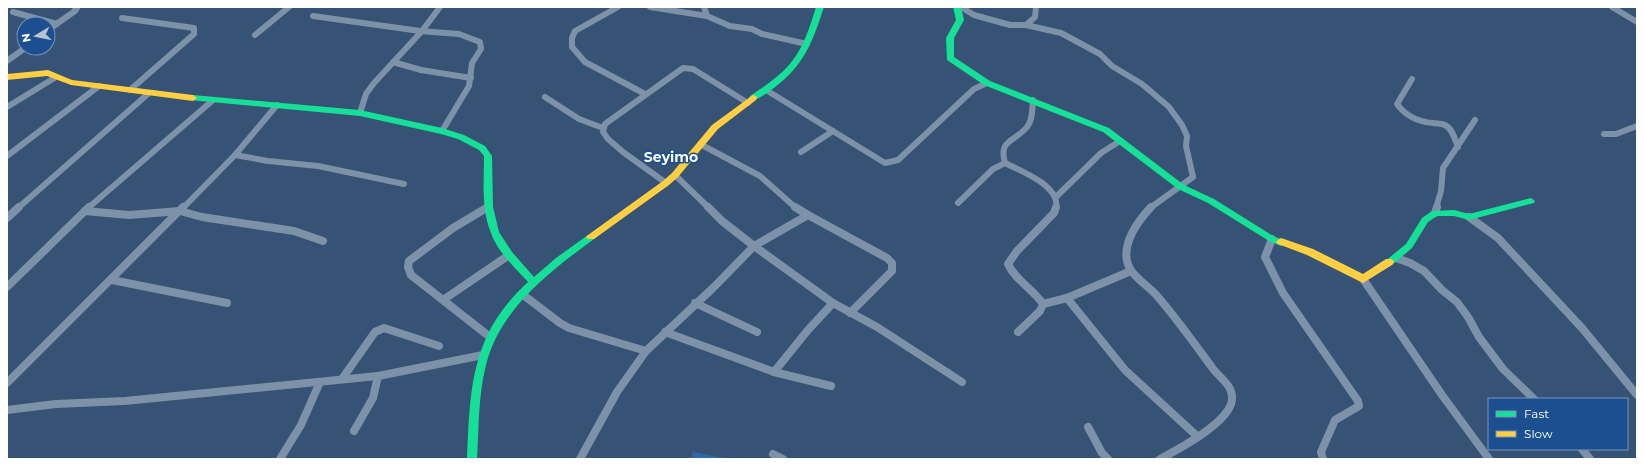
<svg xmlns="http://www.w3.org/2000/svg" width="1644" height="466" font-family="Montserrat,sans-serif">
	<style>
		.green { fill: #2f66a5 }
		.lines { fill: none; stroke-linecap: round; stroke-linejoin: round }
		.street-far1 { stroke: #7d92a8; stroke-width: 6 }
		.street { stroke: #7d92a8; stroke-width: 8 }
		.fast { fill: #16e098; fill-rule: evenodd }
		.slow { fill: #ffcf43; fill-rule: evenodd }
		.labels { text-anchor: middle; stroke-width: 3; stroke-linejoin: round; paint-order: stroke }
		.quarter-label { font-size: 14px; font-weight: bold; fill: #fff; stroke: #1b4f8f }
	</style>
	<rect width="100%" height="100%" fill="#365274"/>
	<polygon class="green" points="693,452 731,459 691,459"/>
	<g class="lines">
		<g class="street-far1">
			<polyline points="618,7 575,31 572,38 572,47 585,62 645,94"/>
			<polyline points="650,7 707,16 730,26 752,29 762,34 807,44"/>
			<polyline points="704,7 707,16"/>
			<polyline points="961,7 974,15 1010,25 1026,25 1061,33 1100,54 1112,66 1142,84 1169,107 1182,125 1187,136 1186,146 1193,177 1150,208"/>
			<polyline points="1612,7 1637,22"/>
			<polyline points="13,12 57,24"/>
			<polyline points="313,16 420,31 459,34 480,42 481,49 472,63 469,86 442,131"/>
			<polyline points="122,18 194,28 194,34 130,90"/>
			<polyline points="1026,25 1035,17 1036,7"/>
			<polyline points="48,30 75,11 77,8 75,7"/>
			<polyline points="255,35 289,7"/>
			<polyline points="7,61 25,48"/>
			<polyline points="393,62 421,70 471,78"/>
			<path d="M 1412,79 L 1397,104 C 1405,115 1418,122 1433,123 C 1437,124 1441,123 1445,125 C 1453,129 1455,140 1458,147"/>
			<polyline points="766,90 885,163 898,160 974,89 987,83"/>
			<polyline points="545,97 579,119 603,128"/>
			<path d="M 1033,100 C 1032,109 1033,120 1027,127 C 1015,142 998,139 1005,163 C 1021,171 1061,186 1056,208"/>
			<polyline points="277,105 235,155 268,161 318,166 404,184"/>
			<polyline points="7,107 56,77"/>
			<polyline points="360,113 366,94 374,83 422,31 440,7"/>
			<polyline points="1604,134 1616,134 1637,126"/>
			<polyline points="700,144 760,176 796,208"/>
			<polyline points="801,152 833,131"/>
			<polyline points="7,156 99,86"/>
			<polyline points="675,175 709,208"/>
			<polyline points="666,183 623,152 608,139 603,132 605,124 683,68 693,69 748,103"/>
			<polyline points="1056,197 1101,153 1120,141"/>
			<polyline points="958,203 993,169 1005,163"/>
			<polyline points="18,208 149,93"/>
			<polyline points="88,208 212,101"/>
			<polyline points="183,208 235,155"/>
			<polyline points="487,208 489,207"/>
			<polyline points="1436,208 1441,191 1443,168 1475,120"/>
		</g>
		<g class="street">
			<polyline points="488,207 453,228 409,261 408,267 411,275 490,337"/>
			<polyline points="708,207 722,221 754,246 833,303 877,327 962,382"/>
			<path d="M 1151,207 C 1138,221 1123,241 1127,261 C 1130,276 1148,285 1158,297 C 1177,319 1194,343 1211,366 C 1216,374 1224,379 1229,387 C 1232,392 1233,398 1231,404 C 1224,425 1179,449 1160,459"/>
			<polyline points="85,211 129,215 180,211 202,217 294,231 323,241"/>
			<polyline points="1435,213 1437,207"/>
			<polyline points="808,215 887,258 892,263 892,271 850,313"/>
			<polyline points="1469,217 1498,238 1582,328 1637,395"/>
			<polyline points="7,218 19,207"/>
			<polyline points="1272,239 1265,257 1283,293 1358,401 1359,406 1335,420 1321,452 1323,459"/>
			<polyline points="1396,258 1410,263 1424,271 1442,290 1457,302 1468,317 1479,337 1503,369 1534,399"/>
			<polyline points="1363,279 1442,395 1489,459"/>
			<polyline points="112,280 227,303"/>
			<polyline points="7,287 89,207"/>
			<polyline points="522,294 560,323 569,328 646,351"/>
			<polyline points="1067,298 1125,370 1198,437"/>
			<polyline points="443,300 509,255"/>
			<polyline points="695,303 757,332"/>
			<polyline points="1043,304 1067,298 1131,271"/>
			<polyline points="665,332 774,372 808,330 833,303"/>
			<path d="M 1018,332 L 1040,311 L 1043,304 C 1033,289 1016,281 1008,264 L 1017,251 L 1054,213 L 1056,207"/>
			<polyline points="774,372 831,386"/>
			<polyline points="342,379 375,332 384,328 439,346"/>
			<polyline points="7,383 183,207"/>
			<polyline points="7,410 56,404 125,401 378,376 483,355"/>
			<polyline points="1088,427 1102,453 1108,459"/>
			<polyline points="354,431 373,398 378,376"/>
			<polyline points="1582,449 1590,459"/>
			<polyline points="773,454 783,459"/>
			<polyline points="280,459 301,425 320,382"/>
			<polyline points="580,459 617,392 646,351 713,288 754,246 808,215 795,207"/>
		</g>
		<g class="fast">
			<path d="M 816,7 L 824,7 C 811,47 802,69 767,93 C 762,96 756,101 750,100 L 749,98 L 750,96 C 793,68 801,56 816,7 Z"/>
			<polygon points="953,7 961,7 964,20 954,38 954,57 990,81 1109,128 1184,185 1214,199 1275,237 1284,240 1286,242 1284,244 1281,246 1269,241 1208,203 1178,189 1103,132 984,85 947,60 946,38 956,20"/>
			<path d="M 193,95 L 360,110 L 442,128 L 464,135 L 485,146 L 492,156 L 493,207 L 499,232 L 512,252 L 534,277 L 556,258 L 588,235 L 594,235 L 596,237 L 594,239 C 549,272 500,309 486,365 C 478,396 479,428 477,459 L 467,459 C 470,387 471,334 528,282 C 515,268 497,251 491,233 C 481,209 484,181 484,156 L 479,150 L 458,139 L 441,134 L 360,116 L 190,100 L 189,98 L 190,96 Z"/>
			<polygon points="1531,198 1535,201 1534,203 1469,220 1454,216 1437,216 1428,222 1412,248 1392,265 1386,265 1384,262 1406,244 1422,218 1432,211 1454,210 1469,214"/>
		</g>
		<g class="slow">
			<polygon points="48,70 72,80 193,95 197,98 193,101 71,85 47,76 7,80 7,74"/>
			<polygon points="753,95 756,96 757,98 756,100 718,129 678,177 669,185 594,239 588,239 586,237 588,235 663,181 672,173 712,125"/>
			<polygon points="1281,238 1313,249 1363,274 1386,259 1392,259 1394,262 1392,265 1363,283 1307,255 1278,244 1276,242 1278,240"/>
		</g>
	</g>
	<g class="labels">
		<g class="quarter-label">
			<text x="671" y="162">Seyimo</text>
		</g>
	</g>
	<rect width="1644" height="466" fill="none" stroke="#ffffff" stroke-width="16"/>
	<rect x="1488" y="398" width="140" height="52" fill="#1b4f8f" stroke="#7695bc"/>
	<rect x="1496" y="411" width="20" height="6" fill="#16e098" stroke="#7695bc"/>
	<text x="1524" y="418" font-size="12" fill="#ffffff">Fast</text>
	<rect x="1496" y="431" width="20" height="6" fill="#ffcf43" stroke="#7695bc"/>
	<text x="1524" y="438" font-size="12" fill="#ffffff">Slow</text>
	<g transform="translate(36 36) rotate(260)"><circle r="19" fill="#1b4f8f" stroke="#7695bc"/>
	<path d="M0-3L7 15L0 10L-7 15Z" fill="#b9c2ce"/>
	<text y="-6" font-size="11" font-weight="bold" text-anchor="middle" fill="#ffffff">N</text>
	</g>
</svg>
